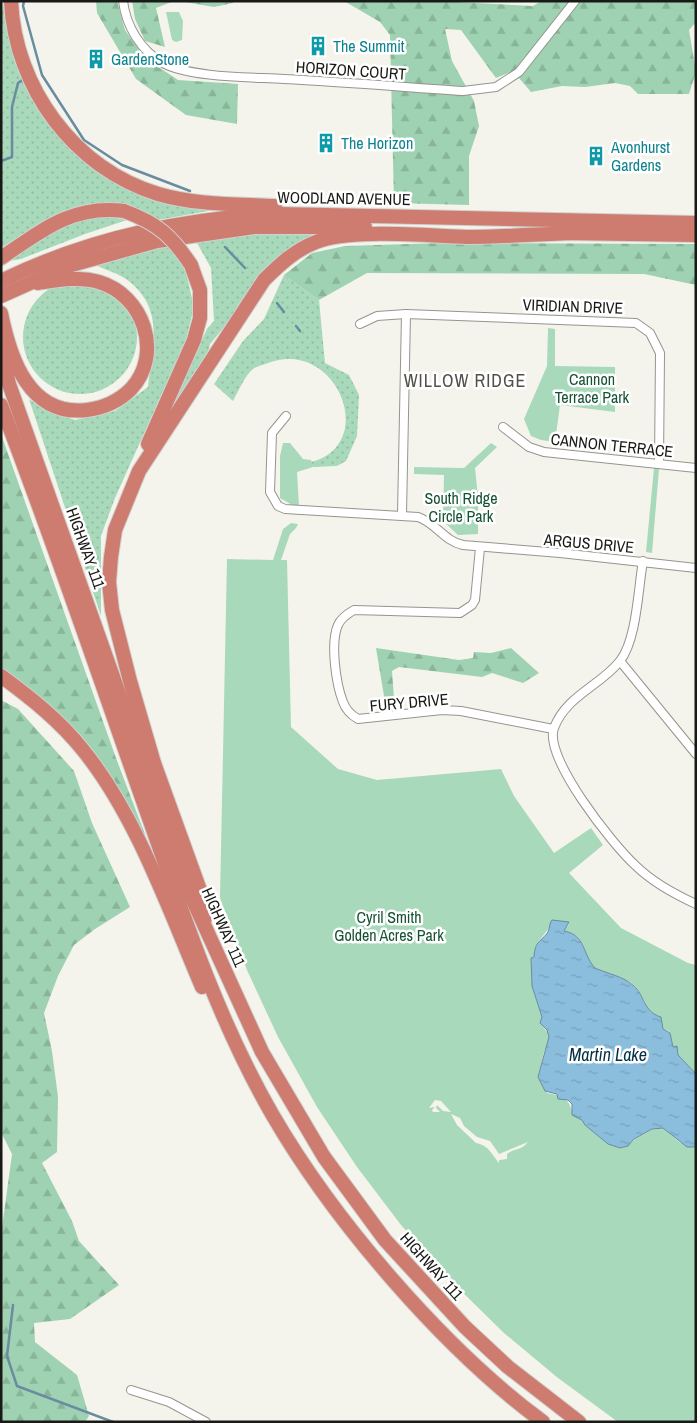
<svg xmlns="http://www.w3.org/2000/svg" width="697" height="1423" font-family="'Archivo Narrow',sans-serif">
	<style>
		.grass { fill: url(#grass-dots) }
		.forest { fill: url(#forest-firs) }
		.green { fill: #a8d9ba; fill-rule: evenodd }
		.water { fill: url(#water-ripples); stroke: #698ca1 }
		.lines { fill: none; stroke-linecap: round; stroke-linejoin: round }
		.stream { stroke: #698ca1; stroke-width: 2.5 }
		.street-casing { stroke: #96948d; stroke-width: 10 }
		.highway-casing { stroke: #d1d1d0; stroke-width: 16 }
		.street { stroke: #fff; stroke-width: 8 }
		.highway { stroke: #cd7c6f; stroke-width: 14 }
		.highway-bridge-casing { stroke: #d1d1d0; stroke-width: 16; stroke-linecap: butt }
		.highway-bridge { stroke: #cd7c6f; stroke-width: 14 }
		.labels { text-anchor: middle; stroke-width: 5; stroke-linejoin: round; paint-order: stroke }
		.culture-label { font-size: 16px; fill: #0d838f; stroke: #fff; text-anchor: start }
		.street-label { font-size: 16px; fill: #191916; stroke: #fff }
		.park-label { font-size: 16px; fill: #155133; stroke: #fff }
		.neighbourhood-label { font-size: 18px; letter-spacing: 1px; fill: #515049; stroke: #fff }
		.water-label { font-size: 18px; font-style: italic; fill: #043045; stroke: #fff }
	</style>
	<defs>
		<pattern id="grass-dots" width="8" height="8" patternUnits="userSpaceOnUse" patternTransform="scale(1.25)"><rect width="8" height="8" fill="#a8d9ba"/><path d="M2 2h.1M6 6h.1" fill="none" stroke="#90ba9f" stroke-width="1.8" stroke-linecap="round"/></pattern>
		<pattern id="forest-firs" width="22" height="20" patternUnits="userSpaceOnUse" patternTransform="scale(1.25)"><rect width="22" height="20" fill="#9fd2b2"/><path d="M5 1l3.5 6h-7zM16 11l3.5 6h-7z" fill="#88b498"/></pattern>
		<pattern id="water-ripples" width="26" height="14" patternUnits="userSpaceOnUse" patternTransform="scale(1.25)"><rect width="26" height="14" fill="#8bbddc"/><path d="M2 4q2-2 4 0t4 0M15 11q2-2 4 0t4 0" fill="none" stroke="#77a2bc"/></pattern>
	</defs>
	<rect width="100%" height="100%" fill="#f5f4ec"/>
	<g class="grass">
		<polygon points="4,1 6,1 13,40 81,155 176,203 214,210 158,220 93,205 70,209 40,223 1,248 1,19"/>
		<polygon points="82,212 127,220 85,234 21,259 9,261"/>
		<polygon points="316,232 248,291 250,296 210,344 206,362 168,414 207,329 214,321 211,268 197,243 230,234"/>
		<path d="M 168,245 L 180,258 L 185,268 L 194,307 L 186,340 L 115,498 L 101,536 L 101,616 L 29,399 L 43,409 L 75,420 L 115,411 L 148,387 C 152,348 165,311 130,282 C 121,274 106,270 95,265 Z"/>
		<path d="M 284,275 L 319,300 L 325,363 L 349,375 L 359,395 L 357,436 L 346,461 L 337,466 L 313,467 L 311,462 C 380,444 336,337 268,363 C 263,365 257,366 253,369 C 245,375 238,392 233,401 L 214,384 L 243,341 L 264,319 Z"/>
		<circle cx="80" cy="337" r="57"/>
	</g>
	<g class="forest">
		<polygon points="96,1 117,1 125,30 145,58 178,80 238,84 237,124 186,115 136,79 97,13"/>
		<polygon points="132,1 174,1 156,8 165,47 145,41 135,19"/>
		<polygon points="179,1 233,1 233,3 214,7"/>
		<polygon points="344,1 434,1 533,6 541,1 696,1 696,22 689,30 696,72 689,94 638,94 630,86 615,83 585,87 562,86 531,92 513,71 496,78 461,30 445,29 452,61 474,101 479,126 469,156 469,205 394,203 390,35 380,22"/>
		<polygon points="441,243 696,244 696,285 644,274 367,273 319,300 284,275 312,253 345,246"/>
		<polygon points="1,434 116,758 160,874 83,750 1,670"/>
		<polygon points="376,648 459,660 473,658 474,652 491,653 511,648 539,673 523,683 492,673 482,677 399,667 392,671 394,699 385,702"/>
		<polygon points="1,700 18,709 74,771 92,823 130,907 95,929 74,945 58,976 44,1013 52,1051 58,1097 57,1152 42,1163 72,1221 79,1241 119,1285 70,1319 34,1323 35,1342 77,1375 89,1416 85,1422 1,1422 1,1235 12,1154 1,1132"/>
	</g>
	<g class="green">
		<polygon points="166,12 179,12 183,21 182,40 176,42 172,40"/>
		<polygon points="548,328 555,329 555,366 615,367 615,412 560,405 555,442 541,440 531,436 524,419 547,366"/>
		<polygon points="283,443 290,443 303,459 311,460 313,467 297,472 299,506 292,505 280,498 280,456"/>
		<polygon points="491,443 497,447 475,468 478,497 478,534 458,535 443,521 444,475 414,474 414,467 464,468"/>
		<polygon points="654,468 659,469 652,553 646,552"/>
		<path d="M 291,523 L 298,524 L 296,528 L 290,534 L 281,560 L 287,560 L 291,727 L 338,769 L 377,780 L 501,769 L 514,796 L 554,853 L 591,828 L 603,845 L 569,873 L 621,928 L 688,963 L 696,965 L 696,1074 L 678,1055 L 676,1046 L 673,1047 L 669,1031 L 663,1029 L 659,1016 C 646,1015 644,996 636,987 C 625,975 606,977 594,967 C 580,956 590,937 564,931 L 569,924 L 560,921 L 555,921 L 537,943 L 534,956 L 531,958 L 532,986 L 542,1017 L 540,1023 L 548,1033 L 550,1041 L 544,1052 L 539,1073 L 547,1093 C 564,1096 569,1098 573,1115 L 582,1120 L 585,1125 L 608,1144 L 620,1148 L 628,1146 L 635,1139 L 653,1129 L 663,1128 C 673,1135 682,1149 696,1147 L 696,1422 L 618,1422 L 558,1378 L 504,1333 L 450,1280 L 401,1225 L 357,1167 L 317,1107 L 278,1037 L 247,970 L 220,898 L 227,559 L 273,560 L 283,529 ZM 435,1100 L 441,1101 L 451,1112 L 443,1111 L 437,1105 L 436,1108 L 440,1112 L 433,1112 L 432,1110 L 435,1107 L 429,1108 ZM 451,1114 L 460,1118 L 464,1126 L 477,1137 L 490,1141 L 499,1154 L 528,1142 C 521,1151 514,1148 507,1154 L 507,1159 L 499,1160 L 499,1163 C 490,1152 489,1146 476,1143 L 457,1125 Z"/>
	</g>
	<path class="water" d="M 552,920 L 569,922 L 564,931 C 586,935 582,954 595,968 C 608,974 623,976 634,986 C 644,994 643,1012 661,1017 L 663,1029 L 670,1033 L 673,1047 L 677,1046 L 678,1055 L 696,1074 L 696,1147 L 687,1147 L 663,1128 L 652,1129 L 634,1139 L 628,1146 L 620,1148 L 608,1144 L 585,1125 L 582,1120 L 572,1115 L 572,1104 L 568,1100 L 558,1099 L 557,1094 L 545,1091 L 538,1077 L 549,1037 L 547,1030 L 540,1023 L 542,1017 L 532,986 L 531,958 L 534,957 C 535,940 541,942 548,932 C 550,928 549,924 552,920 Z"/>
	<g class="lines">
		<g class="stream">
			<polyline points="24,1 23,6 42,75 84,140 122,165 190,191"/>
			<polyline points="1,161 12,157 12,107 18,83 24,79"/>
			<polyline points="225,247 245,268"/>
			<polyline points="277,303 284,312"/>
			<polyline points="296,326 300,331"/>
			<polyline points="13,1305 7,1356 17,1386 113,1422"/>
		</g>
		<defs>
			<g id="street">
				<path d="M 123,1 C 126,26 141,51 163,63 C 192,78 251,77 284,79 C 344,82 403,87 463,91 L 496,87 L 519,72 L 575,1"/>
				<polyline points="360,324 377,316 406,314 636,323 650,333 660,353 659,463"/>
				<path d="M 286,416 L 272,433 L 270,492 L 278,506 L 285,509 L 418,517 C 436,523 444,541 463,545 L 560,553 L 696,568"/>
				<polyline points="503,427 529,447 544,452 696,468"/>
				<polyline points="402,514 406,314"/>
				<path d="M 480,548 L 475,600 L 472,605 L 460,613 L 354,610 C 347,614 341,618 338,625 C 330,643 336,684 343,702 C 346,710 351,715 358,719 L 442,710 L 461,711 L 553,729"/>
				<path d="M 643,561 C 638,589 637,639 620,661 C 600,686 566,696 554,728 C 543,757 613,845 635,865 C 652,882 674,894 696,904"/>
				<polyline points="620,661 696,754"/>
				<polyline points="131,1390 169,1402 206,1422"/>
			</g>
			<g id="highway">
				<path d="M 11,1 C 15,88 74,168 158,194 C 196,205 236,204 275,206"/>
				<polyline points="564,233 696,235"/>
				<path d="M 1,258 C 41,231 73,204 124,211"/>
				<path d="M 1,281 C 87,239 184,218 279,214 L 696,223"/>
				<polyline points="1,296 68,266 157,241 254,227 365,227"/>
				<path d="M 1,313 C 10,358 29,417 87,410 C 103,408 119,401 131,389 C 164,353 143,295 99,282 C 80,276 58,280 38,283"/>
				<polyline points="1,350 9,384 191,896 262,1052 324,1157 385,1240 465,1327 508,1367 579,1422"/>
				<path d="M 1,405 C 54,542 101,682 150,821 C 185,920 219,1022 272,1114 C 334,1221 443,1348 543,1422"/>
				<polyline points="148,444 194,340 200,318 200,290 191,265"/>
				<path d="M 1,676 C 31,698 60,721 83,750 C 136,815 169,910 202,987"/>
				<path d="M 207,916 L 201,893 L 154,763 L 130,681 L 112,610 L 109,582 L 111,557 L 115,530 L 139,471 L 264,280 C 279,265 295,250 316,242 C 349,228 429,236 467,237 C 502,237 538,234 573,233"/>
			</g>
		</defs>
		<use href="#street" class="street-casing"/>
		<use href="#highway" class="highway-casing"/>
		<use href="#street" class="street"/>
		<use href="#highway" class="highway"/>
		<defs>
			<path id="highway-bridge" d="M 124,211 C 157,223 172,236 191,265"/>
		</defs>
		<use href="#highway-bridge" class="highway-bridge-casing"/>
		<use href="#highway-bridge" class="highway-bridge"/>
	</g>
	<defs>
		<symbol id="building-bare" viewBox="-9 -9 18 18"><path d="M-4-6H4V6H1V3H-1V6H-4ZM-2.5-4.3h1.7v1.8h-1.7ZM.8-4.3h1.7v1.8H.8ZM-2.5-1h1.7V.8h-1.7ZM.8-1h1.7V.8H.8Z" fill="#0f9aa8" stroke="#fff" stroke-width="2.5" paint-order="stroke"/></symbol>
	</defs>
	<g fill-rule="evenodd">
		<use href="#building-bare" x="304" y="32" width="28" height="28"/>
		<use href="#building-bare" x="82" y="45" width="28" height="28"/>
		<use href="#building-bare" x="312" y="129" width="28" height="28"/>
		<use href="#building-bare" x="582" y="142" width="28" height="28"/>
	</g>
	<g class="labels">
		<g class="culture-label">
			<text x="333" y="52">The Summit</text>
			<text x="111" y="65">GardenStone</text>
			<text x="341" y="149">The Horizon</text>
			<text x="611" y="153">Avonhurst<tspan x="611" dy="18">Gardens</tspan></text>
		</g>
		<g class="street-label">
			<text transform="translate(351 70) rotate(4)" y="6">HORIZON COURT</text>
			<text transform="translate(344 198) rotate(1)" y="6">WOODLAND AVENUE</text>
			<text transform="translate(573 306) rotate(2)" y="6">VIRIDIAN DRIVE</text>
			<text transform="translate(612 445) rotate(6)" y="6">CANNON TERRACE</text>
			<text transform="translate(589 543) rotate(5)" y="6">ARGUS DRIVE</text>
			<text transform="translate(86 548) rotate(70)" y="6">HIGHWAY 111</text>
			<text transform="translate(409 702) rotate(-5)" y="6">FURY DRIVE</text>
			<text transform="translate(224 927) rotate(66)" y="6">HIGHWAY 111</text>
			<text transform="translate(432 1266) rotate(48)" y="6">HIGHWAY 111</text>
		</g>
		<g class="park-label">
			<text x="592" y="385">Cannon<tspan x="592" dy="18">Terrace Park</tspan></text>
			<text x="461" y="504">South Ridge<tspan x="461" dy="18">Circle Park</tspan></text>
			<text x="389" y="923">Cyril Smith<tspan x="389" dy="18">Golden Acres Park</tspan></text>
		</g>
		<g class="neighbourhood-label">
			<text x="465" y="387">WILLOW RIDGE</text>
		</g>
		<g class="water-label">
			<text x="608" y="1061">Martin Lake</text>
		</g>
	</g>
	<rect width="697" height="1423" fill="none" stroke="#191916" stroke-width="5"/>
</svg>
